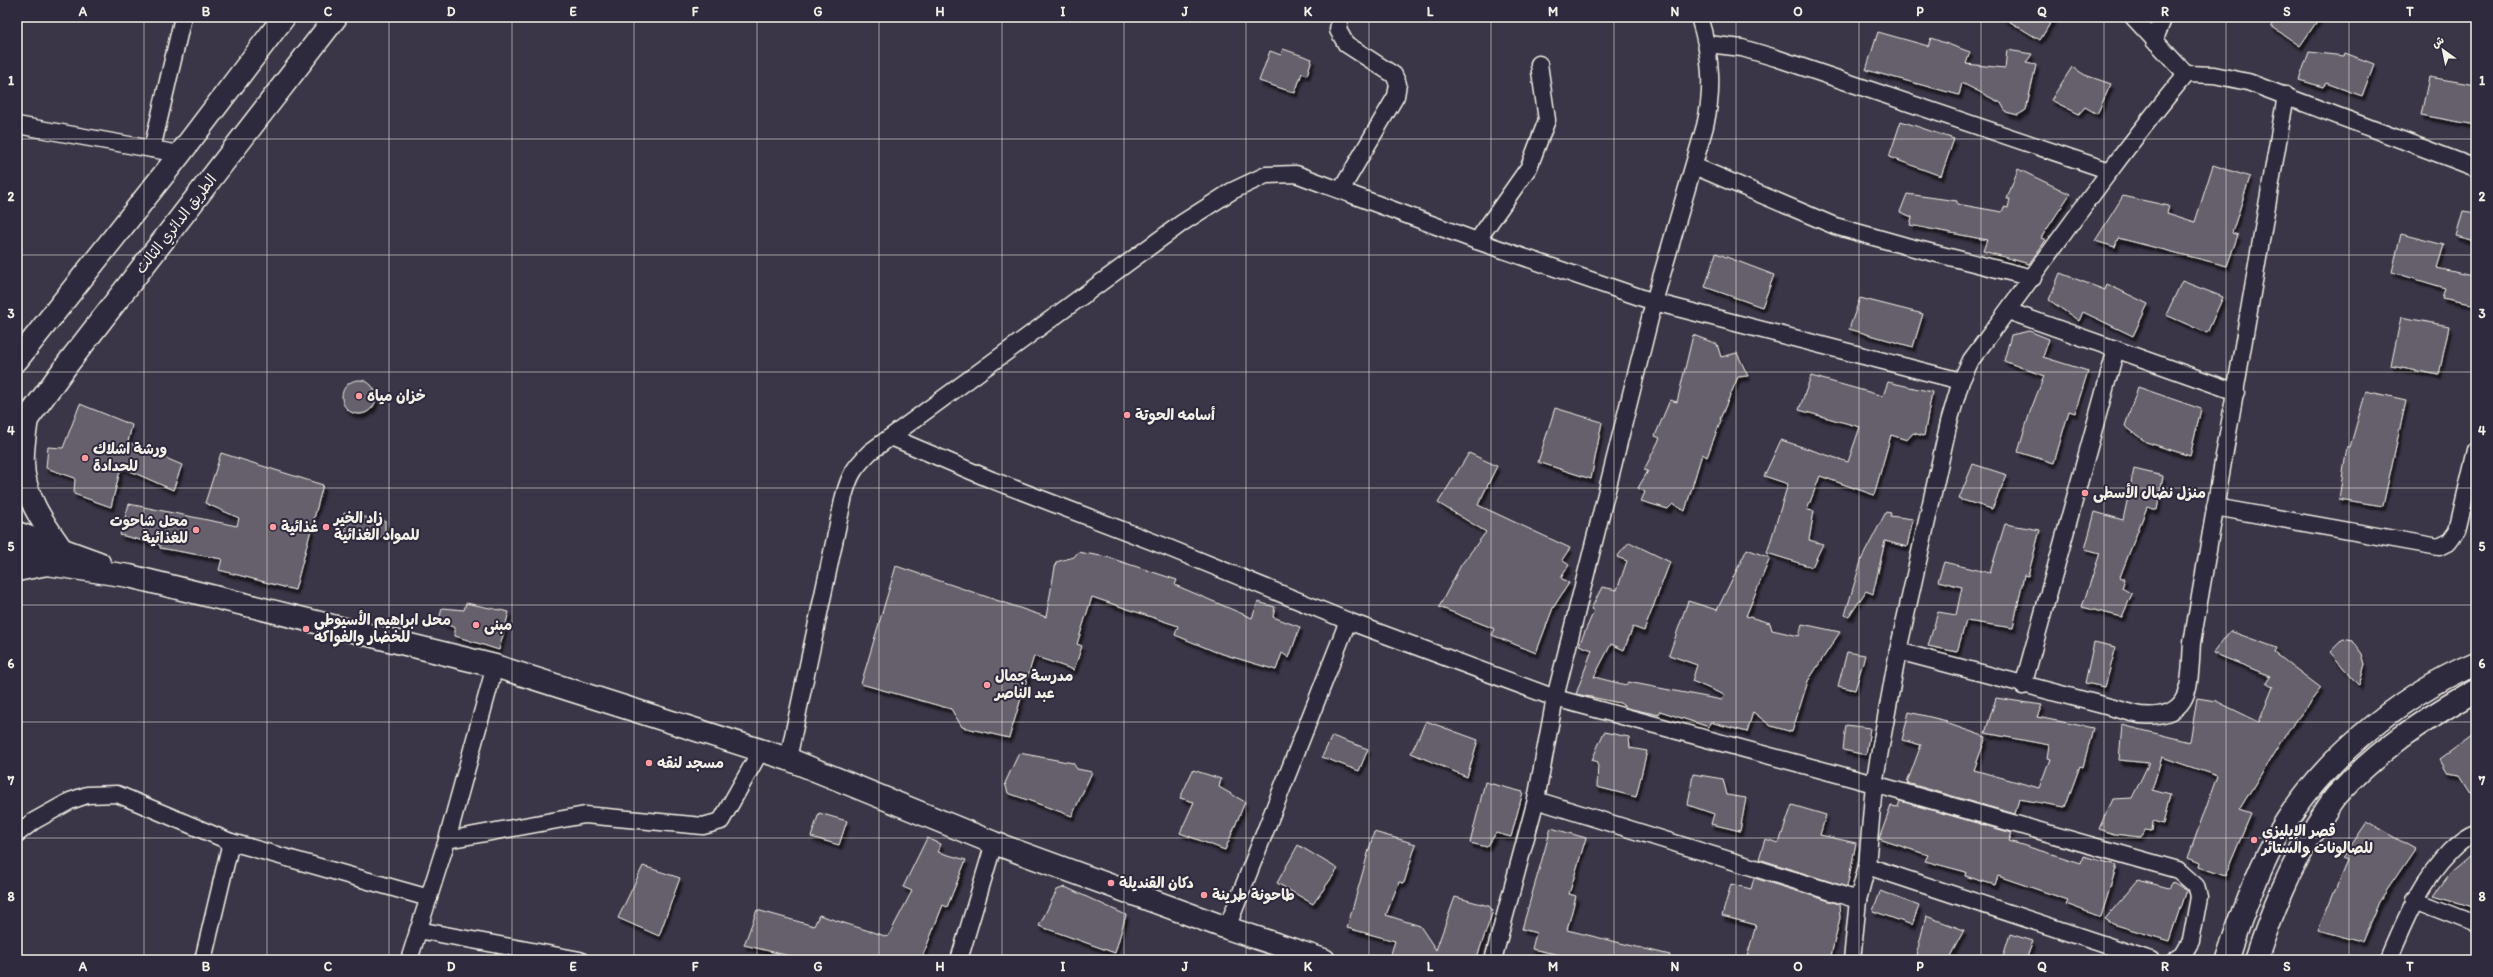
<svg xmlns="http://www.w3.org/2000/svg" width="2493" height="977" font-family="Itim,'Playpen Sans Arabic',sans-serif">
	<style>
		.building { fill: #65616c; stroke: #f4f1e8; filter: url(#shadow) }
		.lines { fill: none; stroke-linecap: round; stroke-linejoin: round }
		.street-casing { stroke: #f4f1e8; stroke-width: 19 }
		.secondary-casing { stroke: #f4f1e8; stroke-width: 25 }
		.primary-casing { stroke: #f4f1e8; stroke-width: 25 }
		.street { stroke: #2f2a3d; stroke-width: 16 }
		.secondary { stroke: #2f2a3d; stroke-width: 22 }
		.primary { stroke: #2f2a3d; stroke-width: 22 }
		.grid { fill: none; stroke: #f4f1e8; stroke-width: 1; stroke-opacity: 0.55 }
		.poi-dot { fill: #ff9aa2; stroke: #2f2a3d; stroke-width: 1.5 }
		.labels { text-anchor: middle; stroke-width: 4; stroke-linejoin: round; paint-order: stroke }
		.street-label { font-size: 15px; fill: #f4f1e8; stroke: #2f2a3d }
		.poi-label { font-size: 15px; font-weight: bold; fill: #f4f1e8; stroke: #2f2a3d; text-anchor: start }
		.neatline { fill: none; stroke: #f4f1e8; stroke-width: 1.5 }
		.grid-label { font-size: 13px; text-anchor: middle; font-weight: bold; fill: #f4f1e8 }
	</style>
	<defs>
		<filter id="shadow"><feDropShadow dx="2.5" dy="4.5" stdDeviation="1" flood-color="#0009"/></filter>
	</defs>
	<rect width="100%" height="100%" fill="#3b3647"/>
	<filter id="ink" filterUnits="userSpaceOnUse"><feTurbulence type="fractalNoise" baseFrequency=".025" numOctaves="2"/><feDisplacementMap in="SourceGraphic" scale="8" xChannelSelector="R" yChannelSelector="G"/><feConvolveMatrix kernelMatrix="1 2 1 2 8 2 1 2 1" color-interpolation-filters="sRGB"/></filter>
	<g filter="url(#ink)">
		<g class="building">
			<polygon points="2002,17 2054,17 2040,40"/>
			<polygon points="2277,17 2320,17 2300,46 2271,26"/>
			<polygon points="1878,32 1928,46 1931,38 1970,52 1966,64 2005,68 2007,50 2032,54 2026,63 2036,65 2026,110 2018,115 2006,112 2001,103 1962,83 1959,95 1866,70"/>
			<polygon points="1283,49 1312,59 1307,75 1302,73 1295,93 1259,81 1270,51 1281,55"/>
			<polygon points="2309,52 2344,56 2345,53 2374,64 2362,96 2326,83 2323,87 2299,80"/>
			<polygon points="2072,67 2085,75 2111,84 2097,114 2085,107 2079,114 2051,100"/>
			<polygon points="2429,77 2476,85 2476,125 2421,115"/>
			<polygon points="1901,121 1954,139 1941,176 1889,157"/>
			<polygon points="2213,165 2250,177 2232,233 2238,235 2227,266 2118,238 2115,247 2095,241 2123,196 2169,206 2167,213 2195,222"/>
			<polygon points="2018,169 2070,194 2041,238 2046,240 2029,264 1983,251 1987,240 1910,225 1912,217 1900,212 1907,194 1957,201 1957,204 2002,212 2004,207 2008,208 2010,199 2007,199"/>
			<polygon points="2463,211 2476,213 2476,241 2456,236"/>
			<polygon points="2401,234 2444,245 2437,268 2476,277 2476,305 2442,298 2445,288 2392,272"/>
			<polygon points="1716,253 1774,275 1762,307 1705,287"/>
			<polygon points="2060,273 2105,290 2107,284 2148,304 2133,336 2083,312 2079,321 2049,300"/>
			<polygon points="2182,281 2223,297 2207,333 2166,315"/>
			<polygon points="1860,298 1923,314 1913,347 1849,329"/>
			<polygon points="2401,317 2449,326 2439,375 2391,366"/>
			<polygon points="2029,331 2049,339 2043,357 2088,371 2075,413 2069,411 2054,463 2018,452 2030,412 2044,376 2004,361 2011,335"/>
			<polygon points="1693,335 1717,344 1721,357 1737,353 1748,376 1738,377 1720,419 1721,420 1707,457 1702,454 1685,511 1673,504 1668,509 1641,501 1645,492 1638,488 1648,471 1644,470 1660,438 1655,436 1670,400 1677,402"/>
			<polygon points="1811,376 1883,396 1888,382 1932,392 1924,436 1913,433 1907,440 1891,435 1874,495 1820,476 1807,510 1814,511 1809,540 1823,544 1812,567 1767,553 1788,484 1764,476 1781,440 1848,462 1860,427 1799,410"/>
			<circle cx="359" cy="397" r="17"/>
			<polygon points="2138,387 2201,409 2190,456 2146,442 2125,426"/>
			<polygon points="2366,391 2406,400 2383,506 2339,499 2347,447 2350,447"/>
			<polygon points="80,404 132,425 128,442 182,465 173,490 121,467 111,507 74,494 75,478 46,468 48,447 63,448"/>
			<polygon points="1555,408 1602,422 1591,479 1538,462"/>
			<polygon points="221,453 323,485 295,590 219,570 222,559 160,548 160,545 120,535 129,504 237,526 239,518 205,503"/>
			<polygon points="1469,453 1497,466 1478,505 1570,548 1562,560 1569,565 1561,578 1569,583 1553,608 1536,653 1492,635 1495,629 1439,607 1461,565 1486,532 1438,503"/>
			<polygon points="1973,464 2007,475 1992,509 1959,499"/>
			<polygon points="2134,469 2163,476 2157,510 2147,507 2120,577 2125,579 2122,588 2132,594 2122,617 2082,607 2100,553 2085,549 2095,512 2123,520"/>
			<polygon points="1886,512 1891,513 1890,516 1913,519 1907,547 1885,541 1873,594 1866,591 1849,617 1845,615 1862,558"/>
			<polygon points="344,513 385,521 385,537 346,533"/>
			<polygon points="2005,524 2040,530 2028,576 2024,575 2013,628 1966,621 1957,652 1928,646 1938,612 1956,615 1962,587 1938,581 1944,562 1990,573"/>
			<polygon points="1629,542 1670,562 1644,631 1633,627 1624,650 1611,644 1594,677 1626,685 1628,682 1722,700 1724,695 1692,681 1697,665 1669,655 1688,601 1717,610 1747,549 1770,558 1746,616 1770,623 1772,630 1799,636 1802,624 1840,632 1808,681 1792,732 1771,726 1753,712 1747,732 1710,722 1709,727 1660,711 1659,715 1627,708 1620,703 1576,694 1592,650 1579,645 1594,611 1591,609 1602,587 1617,590 1627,561 1617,557"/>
			<polygon points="1078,552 1107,557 1177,580 1175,585 1252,618 1258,602 1275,607 1273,617 1300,627 1289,658 1282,653 1276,670 1216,652 1175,635 1178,626 1092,597 1077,644 1082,646 1074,670 1034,656 1009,738 962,727 951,709 861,684 896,566 1046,617 1056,562 1074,557"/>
			<polygon points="466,603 509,612 499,650 455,636 455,628 439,621 442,608 464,610"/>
			<polygon points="2230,631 2277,648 2275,653 2321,688 2285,735 2239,810 2251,814 2225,876 2199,867 2200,863 2188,858 2217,776 2162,757 2152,790 2170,795 2163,824 2153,821 2152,831 2145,830 2140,837 2114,834 2099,829 2112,799 2132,798 2149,763 2119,760 2122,725 2190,742 2197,698 2216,701 2259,722 2273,687 2266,682 2270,676 2213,653"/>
			<polygon points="2343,639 2353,641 2362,654 2365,664 2359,686 2330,652"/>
			<polygon points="2094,642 2116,647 2105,687 2085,683"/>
			<polygon points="1847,652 1865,655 1855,690 1838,686"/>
			<polygon points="1996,698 2042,705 2037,717 2093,728 2083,767 2080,766 2065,807 2019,799 2015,814 1907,783 1921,745 1902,740 1909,712 1947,721 1946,723 1986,737 1974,770 2039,788 2050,759 2047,758 2049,745 1985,733"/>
			<polygon points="1426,721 1478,740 1467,777 1411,753"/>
			<polygon points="1846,725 1870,728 1866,755 1843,750"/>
			<polygon points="1604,732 1629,737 1630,748 1647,751 1636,797 1597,787 1598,762 1592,760"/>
			<polygon points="2476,733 2476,800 2460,775 2448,773 2440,759"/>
			<polygon points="1332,736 1368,749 1359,771 1322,757"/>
			<polygon points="1019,753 1073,763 1077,769 1092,772 1072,816 1008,793 1005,783"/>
			<polygon points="1193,770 1221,779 1219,787 1245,802 1225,850 1180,833 1194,802 1180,798"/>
			<polygon points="1693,774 1723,779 1727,795 1746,798 1740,831 1711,824 1714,814 1688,805"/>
			<polygon points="1485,782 1523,792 1511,837 1496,833 1487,847 1470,843"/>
			<polygon points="1900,801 2012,833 2009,841 2081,863 2083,856 2117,865 2101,917 2066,904 2068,900 1998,876 1995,885 1965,876 1966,872 1925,861 1928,855 1879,839 1891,806 1898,807"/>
			<polygon points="1792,805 1826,815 1820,835 1856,843 1847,887 1759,859 1765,839 1779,843"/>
			<polygon points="819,813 847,821 839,845 811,837"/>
			<polygon points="2367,822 2415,849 2379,902 2362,942 2318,930 2347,861 2342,859"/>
			<polygon points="1551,828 1586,838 1569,894 1576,896 1567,930 1670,955 1669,960 1558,960 1560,955 1532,949 1536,933 1522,929"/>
			<polygon points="1374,832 1416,844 1404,883 1399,882 1386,915 1420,926 1436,950 1455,897 1489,906 1493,911 1476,960 1389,960 1395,941 1347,928"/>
			<polygon points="927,838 941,844 938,852 966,860 947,907 943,905 921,960 806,960 744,945 757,910 814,926 819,915 888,937 912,891 903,887"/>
			<polygon points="1298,845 1338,869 1313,904 1277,883"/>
			<polygon points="2476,851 2476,908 2434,895 2451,872"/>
			<polygon points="643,866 680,878 659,936 618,918"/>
			<polygon points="1754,878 1839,904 1840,918 1830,960 1746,960 1756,925 1722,916 1731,884 1751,889"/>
			<polygon points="2138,880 2169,888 2173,882 2186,890 2169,941 2113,924 2105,919"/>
			<polygon points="1065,887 1126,915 1115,953 1039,926 1057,890"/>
			<polygon points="1880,891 1919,906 1912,925 1873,911"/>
			<polygon points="1926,916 1964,930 1948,960 1915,960"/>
			<polygon points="2010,934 2033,941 2026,960 2002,960"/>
		</g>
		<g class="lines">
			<defs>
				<g id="street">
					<polyline points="1340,17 1338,30 1346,44 1394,75 1398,84 1396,96 1341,190"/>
					<polyline points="2133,17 2186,74"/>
					<polyline points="2154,41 2164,17"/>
					<polyline points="1708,44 1742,48 1776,58 2110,171"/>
					<polyline points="17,125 180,154"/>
					<polyline points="152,149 183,17"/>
					<polyline points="1694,166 1835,226 1906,246 2033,278"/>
					<polyline points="1477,241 1529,167 1547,120 1539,64"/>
					<polyline points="2008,311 2236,392"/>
					<polyline points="891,437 992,480 1164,546 1348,621 1555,698 1874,784 2178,870 2196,886 2199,897 2191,941 2183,955 2175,960"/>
					<polyline points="2215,507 2439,547 2449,542 2457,531 2476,450"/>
					<path d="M 1898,651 L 2140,715 C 2194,720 2189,683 2192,643 L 2286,95"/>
					<polyline points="2023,686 2116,349"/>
					<path d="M 788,759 L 844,496 C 850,474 854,468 870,452 L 1182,223 L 1232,191 L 1266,175 L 1296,174 L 1477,241 L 1654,302 L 1961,381"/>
					<polyline points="1536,800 1858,900"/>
					<polyline points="17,834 34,821 70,801 87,795 117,794 231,842 429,898"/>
					<polyline points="447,840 585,815 703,826 721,821 761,750"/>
					<polyline points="1867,866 2151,960"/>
					<polyline points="2414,900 2476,924"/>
					<polyline points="1227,928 1348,621"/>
					<polyline points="418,930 580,960"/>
					<polyline points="203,960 231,842"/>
					<polyline points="409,960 447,840 495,666"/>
					<polyline points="959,960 994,843"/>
					<path d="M 1493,960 L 1536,800 L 1555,698 L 1654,302 L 1705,126 C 1714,88 1711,55 1699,17"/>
					<path d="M 1852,960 L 1858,900 L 1867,866 L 1874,784 L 1898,651 L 1949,422 L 1961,381 L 1971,360 C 2042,265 2110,166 2186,74 L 2214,75 L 2248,82 L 2476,168"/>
					<path d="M 2388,960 C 2405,920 2420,882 2451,851 C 2458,844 2467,836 2476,833"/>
				</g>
				<g id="secondary">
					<polyline points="17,533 99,563"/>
					<polyline points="17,556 47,564 129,576 495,666 788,759 994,843 1227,928 1324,960"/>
				</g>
				<g id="primary">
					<polyline points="17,360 180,154 284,17"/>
					<path d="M 27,419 C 25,433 22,449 23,463 C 23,494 43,523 60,547"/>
					<polyline points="17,433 69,362 336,17"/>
					<polyline points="17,570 47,564"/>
					<path d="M 2227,960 C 2240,919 2254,880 2274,842 C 2315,766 2397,696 2476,663"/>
					<path d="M 2256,960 C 2272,912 2290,866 2318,823 C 2324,814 2330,803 2337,795 C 2378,750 2423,720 2476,690"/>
				</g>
			</defs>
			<use href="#street" class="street-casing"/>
			<use href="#secondary" class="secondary-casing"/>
			<use href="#primary" class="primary-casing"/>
			<use href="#street" class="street"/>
			<use href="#secondary" class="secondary"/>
			<use href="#primary" class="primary"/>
		</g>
	</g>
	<path class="grid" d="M 144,17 L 144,960M 267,17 L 267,960M 389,17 L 389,960M 512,17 L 512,960M 634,17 L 634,960M 757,17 L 757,960M 879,17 L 879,960M 1002,17 L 1002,960M 1124,17 L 1124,960M 1246,17 L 1246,960M 1369,17 L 1369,960M 1491,17 L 1491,960M 1614,17 L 1614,960M 1736,17 L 1736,960M 1859,17 L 1859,960M 1981,17 L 1981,960M 2104,17 L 2104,960M 2226,17 L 2226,960M 2349,17 L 2349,960M 17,139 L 2476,139M 17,255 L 2476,255M 17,372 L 2476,372M 17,488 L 2476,488M 17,605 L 2476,605M 17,722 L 2476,722M 17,838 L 2476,838"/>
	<g class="poi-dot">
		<circle cx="359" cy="396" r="4"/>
		<circle cx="1127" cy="415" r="4"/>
		<circle cx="85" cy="458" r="4"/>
		<circle cx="2085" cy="493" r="4"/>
		<circle cx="273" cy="527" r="4"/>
		<circle cx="326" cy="527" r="4"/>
		<circle cx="196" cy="530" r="4"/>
		<circle cx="476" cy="625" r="4"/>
		<circle cx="306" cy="629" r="4"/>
		<circle cx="987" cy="685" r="4"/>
		<circle cx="649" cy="763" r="4"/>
		<circle cx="2254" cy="840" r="4"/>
		<circle cx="1111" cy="883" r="4"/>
		<circle cx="1204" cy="895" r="4"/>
	</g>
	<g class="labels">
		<g class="street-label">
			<text transform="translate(176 224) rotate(-52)" y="5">الطريق الدائري الثالث</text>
		</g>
		<g class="poi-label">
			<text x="367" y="401">خزان مياه</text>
			<text x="1135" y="420">أسامه الحوتة</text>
			<text x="93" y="454">ورشة اشلاك<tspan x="93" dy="17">للحدادة</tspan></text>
			<text x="2093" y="498">منزل نضال الأسطى</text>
			<text x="334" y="523">زاد الخير<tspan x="334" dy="17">للمواد الغذائية</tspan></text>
			<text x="188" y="526" text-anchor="end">محل شاحوت<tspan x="188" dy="17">للغذائية</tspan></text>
			<text x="281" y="532">غذائية</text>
			<text x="314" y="625">محل ابراهيم الأسيوطي<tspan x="314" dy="17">للخضار والفواكه</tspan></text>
			<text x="484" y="630">مبنى</text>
			<text x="995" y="681">مدرسة جمال<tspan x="995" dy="17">عبد الناصر</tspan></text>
			<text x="657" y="768">مسجد لنقه</text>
			<text x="2262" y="836">قصر الإيليزي<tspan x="2262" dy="17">للصالونات والستائر</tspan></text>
			<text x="1119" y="888">دكان القنديلة</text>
			<text x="1212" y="900">طاحونة طرينة</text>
		</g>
	</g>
	<rect width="2493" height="977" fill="none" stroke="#2f2a3d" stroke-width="44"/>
	<g transform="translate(2443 50) rotate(327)" stroke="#2f2a3d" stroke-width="3" paint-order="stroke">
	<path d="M0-3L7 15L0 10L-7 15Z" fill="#f4f1e8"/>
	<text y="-6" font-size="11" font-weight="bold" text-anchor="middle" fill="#f4f1e8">ش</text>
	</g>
	<rect x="22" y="22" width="2449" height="933" class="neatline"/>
	<g class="grid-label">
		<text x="83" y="16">A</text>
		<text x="206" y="16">B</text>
		<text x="328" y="16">C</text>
		<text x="451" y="16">D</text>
		<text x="573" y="16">E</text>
		<text x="695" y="16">F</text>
		<text x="818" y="16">G</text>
		<text x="940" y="16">H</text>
		<text x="1063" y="16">I</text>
		<text x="1185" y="16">J</text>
		<text x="1308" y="16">K</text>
		<text x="1430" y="16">L</text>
		<text x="1553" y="16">M</text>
		<text x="1675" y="16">N</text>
		<text x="1798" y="16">O</text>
		<text x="1920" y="16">P</text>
		<text x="2042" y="16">Q</text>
		<text x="2165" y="16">R</text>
		<text x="2287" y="16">S</text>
		<text x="2410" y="16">T</text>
		<text x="11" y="85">1</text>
		<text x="2482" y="85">1</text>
		<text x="11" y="201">2</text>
		<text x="2482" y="201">2</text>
		<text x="11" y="318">3</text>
		<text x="2482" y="318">3</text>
		<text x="11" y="435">4</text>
		<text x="2482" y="435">4</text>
		<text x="11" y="551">5</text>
		<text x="2482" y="551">5</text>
		<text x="11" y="668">6</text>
		<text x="2482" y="668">6</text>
		<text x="11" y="785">7</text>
		<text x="2482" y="785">7</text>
		<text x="11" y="901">8</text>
		<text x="2482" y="901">8</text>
		<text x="83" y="971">A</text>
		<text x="206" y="971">B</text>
		<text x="328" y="971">C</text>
		<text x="451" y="971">D</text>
		<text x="573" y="971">E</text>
		<text x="695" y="971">F</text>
		<text x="818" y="971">G</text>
		<text x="940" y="971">H</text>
		<text x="1063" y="971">I</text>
		<text x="1185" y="971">J</text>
		<text x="1308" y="971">K</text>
		<text x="1430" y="971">L</text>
		<text x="1553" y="971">M</text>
		<text x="1675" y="971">N</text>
		<text x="1798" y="971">O</text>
		<text x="1920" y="971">P</text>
		<text x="2042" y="971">Q</text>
		<text x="2165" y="971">R</text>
		<text x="2287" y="971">S</text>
		<text x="2410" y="971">T</text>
	</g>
</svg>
